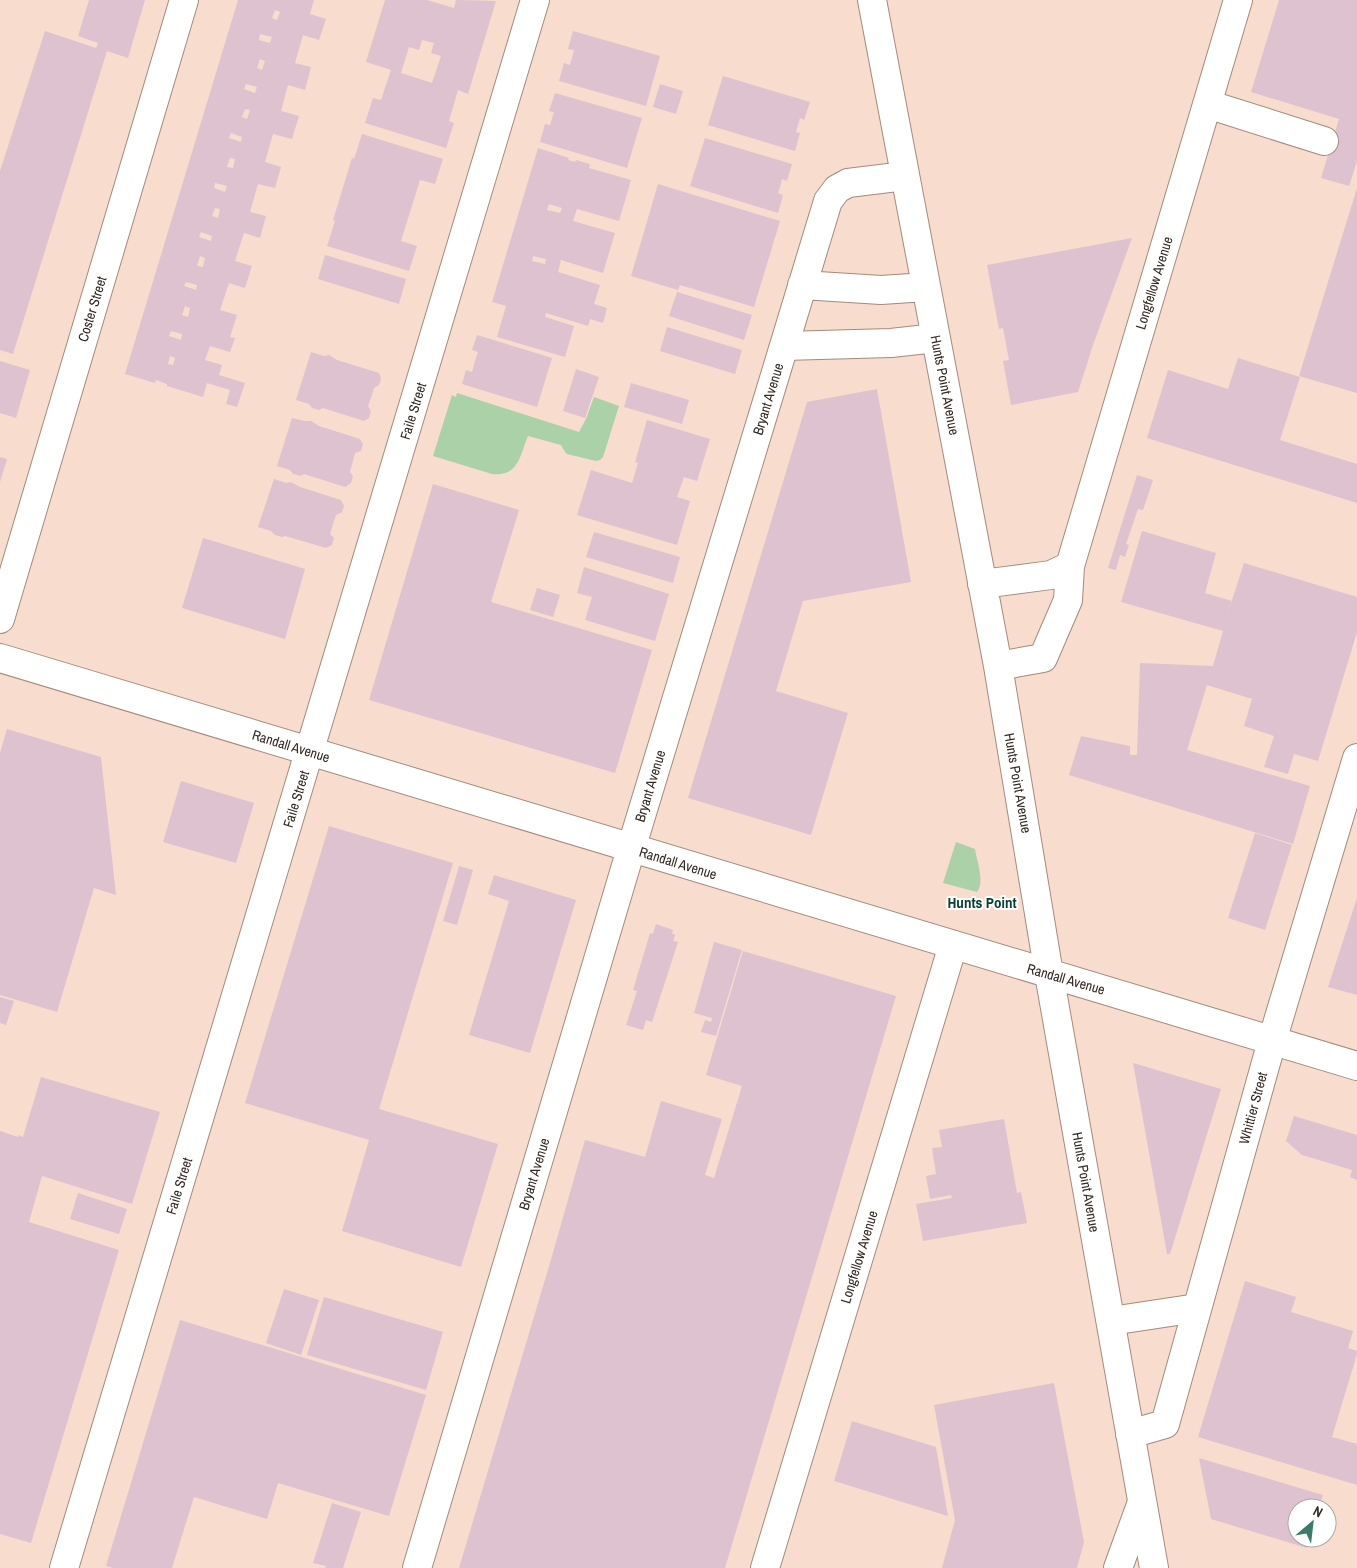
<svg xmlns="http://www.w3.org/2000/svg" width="1357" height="1568" viewBox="0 0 1357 1568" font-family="'Archivo Narrow',sans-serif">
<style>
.green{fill:#abd1a8}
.building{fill:#dec2d0;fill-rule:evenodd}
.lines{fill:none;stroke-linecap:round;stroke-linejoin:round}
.minor-casing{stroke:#a48b7d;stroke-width:30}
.major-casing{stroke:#a48b7d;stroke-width:30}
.minor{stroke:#fff;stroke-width:28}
.major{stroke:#fff;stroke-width:28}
.labels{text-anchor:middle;stroke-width:4;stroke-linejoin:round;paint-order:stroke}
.street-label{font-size:14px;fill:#332923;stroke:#fff}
.neighbourhood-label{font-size:15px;font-weight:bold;fill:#094135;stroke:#fff}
</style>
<rect width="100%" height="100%" fill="#f8dccd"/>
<!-- green -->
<path class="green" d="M457,393L579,432L586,419L594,397L619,406L603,457L600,460L596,461L567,454L565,452L561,445L528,436C520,455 519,477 492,474L433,456L452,395L456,397Z
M956,842L975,849C977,862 985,882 977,892L943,883Z"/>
<!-- building -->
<path class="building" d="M89,0H145L128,58L107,51L13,354L0,350V171L45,31L96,48L98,43L78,36Z
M238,0H314L310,14L326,19L319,40L303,35L295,63L311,67L305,90L288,85L281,111L299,116L292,139L273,134L265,162L281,167L275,188L258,184L250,212L266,216L260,238L244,233L235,261L252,266L245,288L229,283L220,310L237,315L230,337L235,338L230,352L210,346L205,360L222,365L219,375L245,383L237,407L226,404L230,390L207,383L203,397L167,386V384L156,380L155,383L125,374ZM275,10L280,12L277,20L272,18ZM260,34L272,37L270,43L259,40ZM260,59L265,61L262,70L257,68ZM246,84L257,87L255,93L244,89ZM245,109L250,110L247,119L242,117ZM231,133L242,137L241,142L229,138ZM230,158L235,159L233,168L227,167ZM215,183L227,186L225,192L214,188ZM215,208L220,209L218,218L212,216ZM201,232L212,236L211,241L199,237ZM200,256L205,258L203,267L197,266ZM186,282L197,285L196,290L184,286ZM185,306L190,308L188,317L182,315ZM171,331L182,334L181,340L169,336ZM170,356L175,358L173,365L168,364Z
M385,0H427L454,8L456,0L496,1L468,94L458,90L449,121L454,123L446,148L365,123L373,98L381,100L391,70L366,62ZM422,40L434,43L431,53L441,56L432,83L401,73L409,47L419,50Z
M1279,0H1357V161L1349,186L1321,178L1339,119L1251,92Z
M573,31L660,56L646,106L559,81L564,63L570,65L574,50L568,49Z
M723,76L810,102L804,120L800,118L796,132L800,133L795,151L708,125Z
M660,84L683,91L676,114L653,107Z
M555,93L642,118L627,168L540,142L545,124L550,125L554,112L549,111Z
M362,134L443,159L435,184L420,180L401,241L417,246L409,271L327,246L335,221L333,220L352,158L354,159Z
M705,138L792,164L787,181L782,179L780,187L778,193L783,195L778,213L690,186Z
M538,148L569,158L568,160L575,162L576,160L590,164L589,168L631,180L619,221L577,209L573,221L615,233L603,273L561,260L558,272L600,285L594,304L607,308L603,323L590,319L588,326L546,313L545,317L574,326L565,357L497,337L506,306L492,302ZM549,204L562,208L560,213L547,210ZM533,256L546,259L545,264L532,261Z
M658,184L780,221L754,307L680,285L678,290L631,276Z
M1357,188V393L1299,376Z
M1132,238L1093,345L1078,392L1011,405L1003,361L1009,360L1003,328L999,329L987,265Z
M325,255L406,279L399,304L318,279Z
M677,292L752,315L744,340L669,316Z
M667,327L742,350L735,374L660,351Z
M477,335L552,358L537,407L462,384L466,370L472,372L475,361L478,352L472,350Z
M311,352L324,356L329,355L337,360L379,373L381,379L379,385L374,388L371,398L368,406L371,411L369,418L364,421L323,408L319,410L312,408L309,404L296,400Z
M1238,358L1300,377L1280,440L1357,464V503L1147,438L1168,370L1228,389Z
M0,361L30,370L16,418L0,413Z
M576,369L599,377L585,418L563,411Z
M631,383L689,400L682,424L624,407Z
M877,389L911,582L803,601L776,691L848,713L811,835L688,798L807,402Z
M292,418L305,421H311L319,426L360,439L363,444L361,451L355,453L350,472L353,476L351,483L345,487L304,474L301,476L293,474L290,470L277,466Z
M647,420L710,439L697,481L684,477L677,497L690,501L677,545L577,515L591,470L632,483L638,463L635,462Z
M0,457L7,459L0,482Z
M1137,475L1153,480L1143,510L1138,509L1126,544L1129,545L1125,557L1120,555L1116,570L1108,568Z
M274,479L286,483L291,482L300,487L341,500L344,506L342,512L336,515L333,524L330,534L334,538L332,545L326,548L285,536L282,537L275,535L271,531L258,527Z
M433,484L519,510L491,602L652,650L615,773L369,700Z
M1142,531L1216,553L1205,593L1232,601L1226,619L1244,563L1357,597V632L1318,761L1294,754L1288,774L1264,767L1274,736L1244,726L1252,699L1207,685L1187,750L1310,786L1293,844L1069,775L1081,736L1130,746V755H1137L1140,663L1213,666L1223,631L1121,602Z
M594,532L680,557L673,583L586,557Z
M203,538L305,569L285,639L182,608Z
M584,567L669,594L655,641L585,620L592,597L577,593Z
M537,588L560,595L553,617L530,610Z
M7,729L101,757L116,895L94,888L57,1012L0,995V753Z
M181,781L254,803L236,863L163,842Z
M329,826L453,863L379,1109L498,1144L461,1267L342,1231L369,1140L245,1103Z
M1255,833L1292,845L1265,930L1228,918Z
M459,866L473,870L457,925L443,921Z
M494,875L576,900L530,1053L469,1035L509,901L488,894Z
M1357,898V995L1328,987Z
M656,924L673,930L672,933L675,935L673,941L678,942L652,1022L646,1020L643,1030L626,1025L637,991L633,990L650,933L653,934Z
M714,942L742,950L716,1036L701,1032L705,1020L711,1022L712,1018L694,1013Z
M743,951L896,996L725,1568H459L550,1263L585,1140L645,1157L661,1101L722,1119L705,1175L714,1178L742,1086L706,1075Z
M0,997L14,1001L6,1025L0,1023Z
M1133,1063L1221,1089L1170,1254H1167Z
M41,1077L160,1112L132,1204L42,1176L29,1222L119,1250L31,1543L0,1534V1131L18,1137L19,1135L23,1137Z
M1294,1116L1357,1135V1180L1350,1177L1352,1170L1302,1155L1286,1141Z
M1004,1119L1017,1193L1021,1192L1027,1223L923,1241L916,1204L952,1198L951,1195L930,1199L926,1176L936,1174L932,1148L942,1147L939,1130Z
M78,1193L127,1209L119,1234L70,1219Z
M1245,1281L1296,1297L1291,1312L1353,1331L1348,1348L1357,1351V1354L1332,1437L1357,1444V1485L1198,1437Z
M284,1289L319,1300L301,1355L266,1343Z
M324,1297L443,1332L426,1390L307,1355Z
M180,1320L426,1395L389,1516L278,1483L267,1519L194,1497L172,1568H113L106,1566Z
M1054,1383L1084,1542L1077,1568H942L955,1520L934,1405Z
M852,1421L936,1447L948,1516L834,1481Z
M1199,1458L1323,1495L1319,1508H1297V1538H1310L1307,1548L1211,1519Z
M332,1503L361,1512L343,1568H325L326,1566L313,1563Z"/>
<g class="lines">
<defs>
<path id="minor" d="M872,0L998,666L1049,974
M1207,104L1324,141
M802,285L881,290L926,287
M784,346L891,343L936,338
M982,584L1051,575L1070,566
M0,619L184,0
M998,666L1043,658L1068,600L1070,566L1238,0
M1111,1321L1197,1308
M1130,1434L1165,1424L1272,1041L1357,758
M64,1568L535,0
M417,1568L631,849L828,201L837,189L848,183L905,176
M765,1568L953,945
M1118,1568L1142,1502"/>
<path id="major" d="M0,658L1357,1066
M1049,974L1154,1568"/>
</defs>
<!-- minor casing -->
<use href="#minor" class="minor-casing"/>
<!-- major casing -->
<use href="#major" class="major-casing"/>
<!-- minor -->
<use href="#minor" class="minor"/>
<!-- major -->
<use href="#major" class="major"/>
</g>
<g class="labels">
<!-- street labels -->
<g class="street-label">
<text transform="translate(1154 283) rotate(-73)" y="5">Longfellow Avenue</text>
<text transform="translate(92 309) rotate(-73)" y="5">Coster Street</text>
<text transform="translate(945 385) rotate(79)" y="5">Hunts Point Avenue</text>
<text transform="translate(768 399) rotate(-73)" y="5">Bryant Avenue</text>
<text transform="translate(413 411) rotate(-73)" y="5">Faile Street</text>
<text transform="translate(291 746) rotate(17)" y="5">Randall Avenue</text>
<text transform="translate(1018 783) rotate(80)" y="5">Hunts Point Avenue</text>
<text transform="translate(650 786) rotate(-73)" y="5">Bryant Avenue</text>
<text transform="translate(296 799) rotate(-73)" y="5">Faile Street</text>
<text transform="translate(678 863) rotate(17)" y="5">Randall Avenue</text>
<text transform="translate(1066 979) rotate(16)" y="5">Randall Avenue</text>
<text transform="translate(1253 1108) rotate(-75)" y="5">Whittier Street</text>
<text transform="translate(534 1174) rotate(-73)" y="5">Bryant Avenue</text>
<text transform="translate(1086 1182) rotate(80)" y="5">Hunts Point Avenue</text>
<text transform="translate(179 1186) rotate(-73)" y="5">Faile Street</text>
<text transform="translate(859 1257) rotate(-73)" y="5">Longfellow Avenue</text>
</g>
<!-- neighbourhood labels -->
<g class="neighbourhood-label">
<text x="982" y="908">Hunts Point</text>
</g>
</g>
<!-- north arrow -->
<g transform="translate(1312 1523) rotate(28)"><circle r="24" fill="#ffffff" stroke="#ada9a7"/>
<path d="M0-4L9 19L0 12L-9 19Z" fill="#3b7b6a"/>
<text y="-8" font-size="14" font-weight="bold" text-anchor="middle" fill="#332923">N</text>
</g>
</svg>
